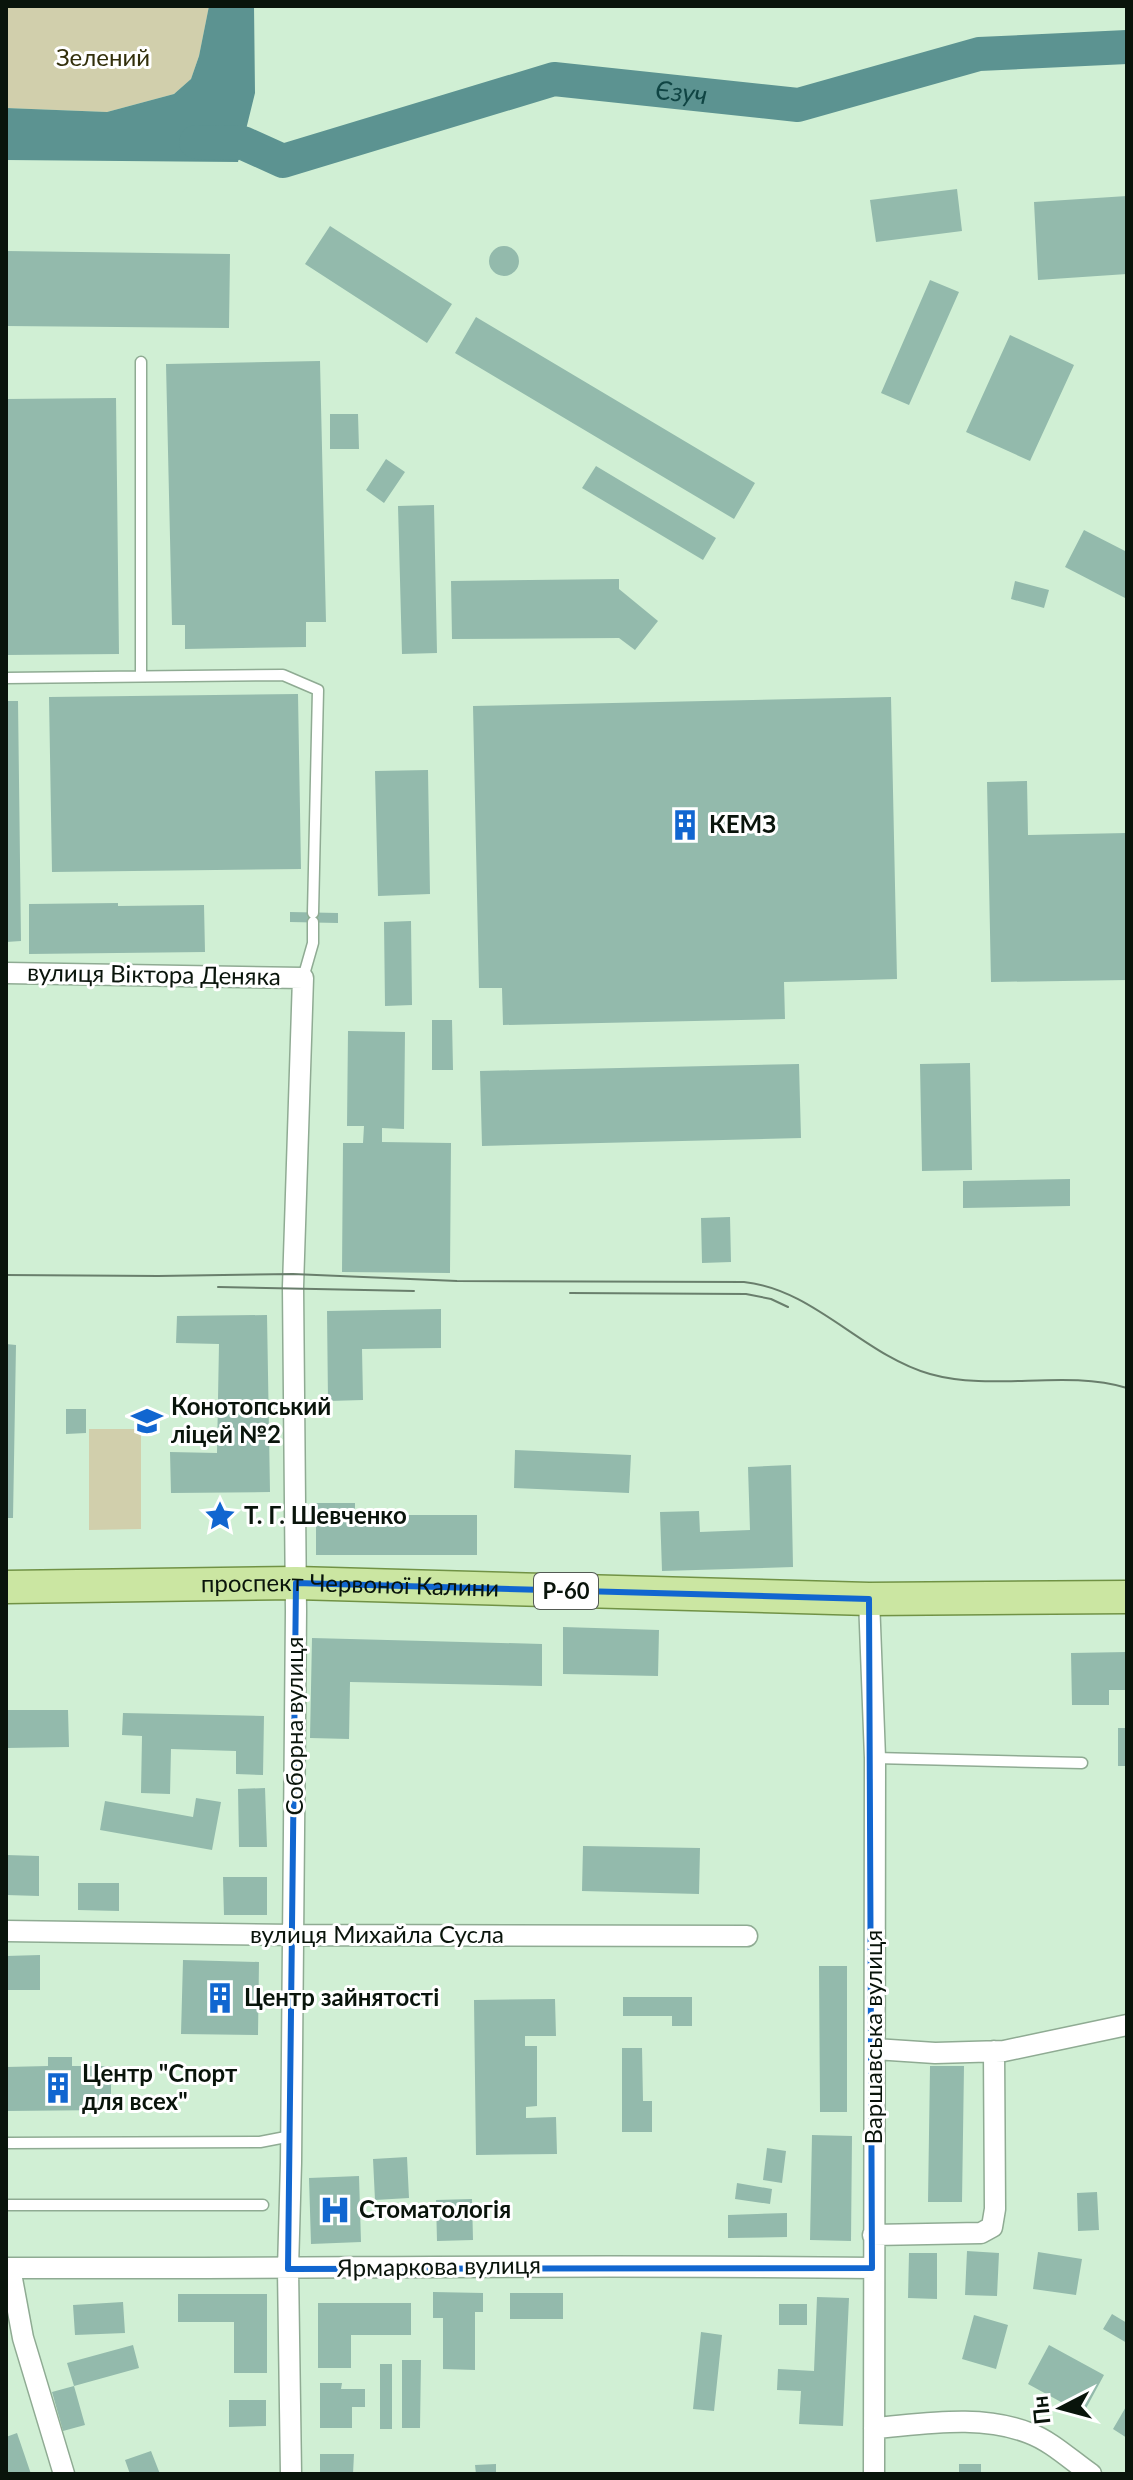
<svg xmlns="http://www.w3.org/2000/svg" width="1133" height="2480" viewBox="0 0 1133 2480" font-family="Lato,sans-serif">
<style>
.green{fill:#d1cfac}
.water{fill:#5c9391}
.lines{fill:none;stroke-linecap:round;stroke-linejoin:round}
.river{stroke:#5c9391;stroke-width:34}
.building{fill:#93baac}
.lane-casing{stroke:#8fab93;stroke-width:13}
.street-casing{stroke:#8fab93;stroke-width:23}
.primary-casing{stroke:#719245;stroke-width:35}
.lane{stroke:#fff;stroke-width:10}
.street{stroke:#fff;stroke-width:20}
.primary{stroke:#cbe6a2;stroke-width:32}
.tram{stroke:#697e6c;stroke-width:2}
.marked{fill:none;stroke:#1166d0;stroke-width:6;stroke-linejoin:round}
.labels{text-anchor:middle;stroke-width:6;stroke-linejoin:round;paint-order:stroke}
.shield{fill:#fff;stroke:#535a54;stroke-width:2}
.shield-label{font-size:22px;font-weight:bold;fill:#09140b}
.park-label{font-size:24px;fill:#322f0b;stroke:#fff}
.poi-label{font-size:24px;font-weight:bold;fill:#09140b;stroke:#fff;text-anchor:start}
.street-label{font-size:24px;fill:#09140b;stroke:#fff}
.water-label{font-size:26px;font-style:italic;fill:#0f4443;stroke:#fff}
</style>
<rect width="100%" height="100%" fill="#d0efd4"/>
<!-- green -->
<path class="green" d="M6,6H209L199,56L191,79L174,94L107,112L6,108Z
M89,1429H141V1529L89,1530Z"/>
<!-- water -->
<path class="water" d="M209,6H254L255,93L238,162L6,160V108L107,112L174,94L191,79L199,56Z"/>
<g class="lines">
<!-- river -->
<path class="river" id="s1" d="M196,142L243,143L283,161L554,79L798,105L979,54L1127,47"/>
</g>
<!-- building -->
<path class="building" d="M957,189L962,231L876,242L870,200Z
M1127,196V274L1038,280L1034,202Z
M330,226L452,304L427,343L305,264Z
M489 261a15 15 0 1 1 30 0a15 15 0 1 1-30 0Z
M6,251L230,254L229,328L6,326Z
M930,280L959,292L909,405L881,393Z
M476,317L755,483L734,519L455,353Z
M1010,335L1074,365L1030,461L966,432Z
M320,361L326,622H306V647L185,649V625H172L166,364Z
M116,398L119,654L6,655V399Z
M330,414H358L359,449H330Z
M386,459L405,472L384,503L366,490Z
M596,466L716,538L703,560L582,488Z
M434,505L437,653L402,654L398,506Z
M1084,530L1127,552V599L1065,567Z
M619,579V589L658,621L635,650L619,638L452,639L451,581Z
M1015,581L1049,590L1044,608L1011,599Z
M298,694L301,869L52,872L49,697Z
M891,697L897,979L784,982L785,1019L503,1025L502,988H479L473,706Z
M6,701H18L21,941L6,942Z
M428,770L430,894L378,896L375,771Z
M1027,781L1028,835L1127,833V980L991,982L987,782Z
M118,903V906L204,905L205,952L29,954V904Z
M290,912L338,913V923L290,922Z
M411,921L412,1005L385,1006L384,922Z
M432,1020H452L453,1070H432Z
M348,1031L405,1032L404,1129L382,1128V1142L451,1143L450,1273L342,1272L343,1143H363L364,1126H347Z
M970,1063L972,1170L922,1171L920,1064Z
M799,1064L801,1138L482,1146L480,1071Z
M1070,1179V1206L963,1208V1181Z
M730,1217L731,1262L702,1263L701,1218Z
M441,1309V1348L362,1349L363,1400L328,1401L327,1311Z
M267,1315L270,1492L171,1493L170,1452L217,1453L219,1344L176,1343L177,1316Z
M6,1344L16,1345L13,1518H6Z
M66,1409H86V1433L66,1434Z
M515,1450L631,1455L629,1493L514,1488Z
M791,1465L793,1567L662,1571L660,1512L699,1511L700,1532L750,1530L748,1467Z
M316,1503H355V1515H477V1555H316Z
M563,1627L659,1630L658,1676L563,1674Z
M312,1638L542,1644V1686L350,1682L349,1739L310,1738Z
M1127,1652V1690H1109V1705H1072L1071,1653Z
M6,1710H68L69,1747L6,1748Z
M123,1713L264,1716L263,1775L236,1774V1751L171,1749L170,1794L141,1793L142,1736L122,1735Z
M1118,1728H1127V1766H1118Z
M265,1788L267,1847H239L238,1789Z
M196,1798L221,1802L212,1850L100,1830L105,1801L193,1817Z
M583,1846L700,1848L699,1894L582,1891Z
M6,1855L39,1856V1896L6,1895Z
M223,1877H267V1915H224Z
M78,1883H119V1911L78,1910Z
M40,1955V1990H6V1956Z
M183,1960L259,1962L258,2035L181,2034Z
M819,1966H847V2112H820Z
M623,1997H692V2026H672V2016H623Z
M555,1999L556,2036H525V2046H537V2106L526,2107V2118L556,2117L557,2154L476,2155L474,2000Z
M622,2048H642L643,2101H652V2132H622Z
M48,2057H72V2066H111V2110L6,2111V2067L48,2066Z
M930,2066H964L962,2202H928Z
M812,2135L852,2136L851,2241L810,2240Z
M767,2148L786,2151L782,2183L763,2180Z
M407,2157L409,2198L375,2200L373,2159Z
M359,2176L361,2242L311,2244L309,2178Z
M737,2183L772,2189L770,2204L735,2199Z
M1097,2192L1099,2230L1078,2231L1077,2193Z
M472,2199L473,2240L437,2241L436,2200Z
M787,2213V2237L728,2238V2215Z
M967,2251L999,2253L997,2296L965,2295Z
M1038,2252L1082,2259L1076,2295L1033,2289Z
M909,2253H937V2299L908,2298Z
M433,2292L483,2293V2312H475V2370L443,2369V2318H433Z
M510,2293H563V2319H510Z
M178,2294H267V2373H234V2322H178Z
M817,2297L849,2298L843,2426L799,2424L801,2391L777,2390L778,2369L814,2371Z
M123,2302L125,2333L75,2335L73,2305Z
M318,2303H411V2335H351V2368H318Z
M779,2304H807V2325H779Z
M1112,2314L1127,2323V2343L1103,2329Z
M974,2315L1008,2325L996,2369L962,2359Z
M701,2332L722,2335L714,2411L693,2409Z
M133,2345L139,2368L74,2386L67,2363Z
M1049,2345L1104,2375L1083,2414L1028,2384Z
M402,2360H421L420,2428H402Z
M380,2364H392V2429H380Z
M320,2383H342L341,2389H365V2407H352V2428H320Z
M74,2386L85,2425L63,2431L52,2392Z
M229,2400H266V2426L229,2427Z
M1127,2405V2438L1113,2429Z
M17,2433L31,2474H8L6,2437Z
M151,2451L160,2474H130L125,2460Z
M320,2454H354L353,2474H320Z
M496,2464V2474H476L475,2465Z
M959,2464H981V2474H959Z"/>
<g class="lines">
<defs>
<path id="lane" d="M141,362V676
M6,678L283,675L318,690L313,913
M303,978L313,943V922
M875,1758L1082,1763
M6,2143L260,2142L291,2136
M6,2205H263"/>
<path id="street" d="M6,973L303,978L293,1287L296,1611L291,2163L288,2269L291,2474
M869,1599L875,1758L874,2474
M6,1931L294,1935L747,1936
M875,2049L935,2053L1004,2051L1127,2025
M873,2235L981,2233L992,2227L995,2209L994,2051
M6,2268C295,2269 584,2264 872,2268
M10,2268L23,2338L64,2474
M874,2428C925,2424 980,2414 1029,2433C1051,2441 1072,2461 1091,2474"/>
<g id="primary">
<path id="s2" d="M6,1587L296,1583L869,1599L1127,1597"/>
</g>
</defs>
<!-- lane casing -->
<use href="#lane" class="lane-casing"/>
<!-- street casing -->
<use href="#street" class="street-casing"/>
<!-- primary casing -->
<use href="#primary" class="primary-casing"/>
<!-- lane -->
<use href="#lane" class="lane"/>
<!-- street -->
<use href="#street" class="street"/>
<!-- primary -->
<use href="#primary" class="primary"/>
<!-- tram -->
<path class="tram" d="M6,1275L158,1276L293,1274L457,1281L744,1282C814,1289 863,1355 930,1374C994,1392 1064,1369 1127,1388
M218,1287L414,1291
M570,1293L746,1294L771,1299L788,1307"/>
</g>
<!-- marked area -->
<path class="marked" d="M296,1583L869,1599L872,2268L288,2269Z"/>
<!-- icons -->
<defs>
<symbol id="building-bare" viewBox="-9 -9 18 18"><path d="M-4-6H4V6H1V3H-1V6H-4ZM-2.5-4.3h1.7v1.8h-1.7ZM.8-4.3h1.7v1.8H.8ZM-2.5-1h1.7V.8h-1.7ZM.8-1h1.7V.8H.8Z" fill="#1166d0" stroke="#fff" stroke-width="2.5" paint-order="stroke"/></symbol>
<symbol id="school-bare" viewBox="-9 -9 18 18"><path d="M0-5L7-2L0 1L-7-2ZM-4 1L0 2.5L4 1V4Q0 6-4 4Z" fill="#1166d0" stroke="#fff" stroke-width="2.5" paint-order="stroke"/></symbol>
<symbol id="sight-bare" viewBox="-9 -9 18 18"><path d="M0-6L1.8-2.2L6-1.7L2.9 1.2L3.7 5.4L0 3.3L-3.7 5.4L-2.9 1.2L-6-1.7L-1.8-2.2Z" fill="#1166d0" stroke="#fff" stroke-width="2.5" paint-order="stroke"/></symbol>
<symbol id="hospital-bare" viewBox="-9 -9 18 18"><path d="M-5-5h3v3.5h4V-5h3V5h-3V1.5h-4V5h-3Z" fill="#1166d0" stroke="#fff" stroke-width="2.5" paint-order="stroke"/></symbol>
</defs>
<g fill-rule="evenodd">
<use href="#building-bare" x="663" y="803" width="44" height="44"/>
<use href="#school-bare" x="125" y="1399" width="44" height="44"/>
<use href="#sight-bare" x="198" y="1494" width="44" height="44"/>
<use href="#building-bare" x="198" y="1976" width="44" height="44"/>
<use href="#building-bare" x="36" y="2066" width="44" height="44"/>
<use href="#hospital-bare" x="313" y="2188" width="44" height="44"/>
</g>
<g class="labels">
<!-- shield labels -->
<rect class="shield" x="534" y="1573" width="64" height="36" rx="6"/>
<g class="shield-label">
<text x="566" y="1599">Р-60</text>
</g>
<!-- park labels -->
<g class="park-label">
<text x="103" y="66">Зелений</text>
</g>
<!-- poi labels -->
<g class="poi-label">
<text x="709" y="833">КЕМЗ</text>
<text x="171" y="1415">Конотопський<tspan x="171" dy="28">ліцей №2</tspan></text>
<text x="244" y="1524">Т. Г. Шевченко</text>
<text x="244" y="2006">Центр зайнятості</text>
<text x="82" y="2082">Центр "Спорт<tspan x="82" dy="28">для всех"</tspan></text>
<text x="359" y="2218">Стоматологія</text>
</g>
<!-- street labels -->
<g class="street-label">
<text transform="translate(154 975) rotate(1)" y="8">вулиця Віктора Деняка</text>
<text dy="8" stroke="none"><textPath href="#s2" startOffset="344">проспект Червоної Калини</textPath></text>
<text transform="translate(295 1726) rotate(-90)" y="8">Соборна вулиця</text>
<text x="377" y="1943">вулиця Михайла Сусла</text>
<text transform="translate(874 2037) rotate(-90)" y="8">Варшавська вулиця</text>
<text transform="translate(439 2267) rotate(-1)" y="8">Ярмаркова вулиця</text>
</g>
<!-- water labels -->
<g class="water-label">
<text dy="9" stroke="none"><textPath href="#s1" startOffset="502">Єзуч</textPath></text>
</g>
</g>
<!-- border -->
<rect width="1133" height="2480" fill="none" stroke="#09140b" stroke-width="16"/>
<!-- north arrow -->
<g transform="translate(1061 2408) rotate(264)" stroke="#ffffff" stroke-width="6" paint-order="stroke">
<path d="M0-6L14 30L0 20L-14 30Z" fill="#09140b"/>
<text y="-12" font-size="22" font-weight="bold" text-anchor="middle" fill="#09140b">Пн</text>
</g>
</svg>
